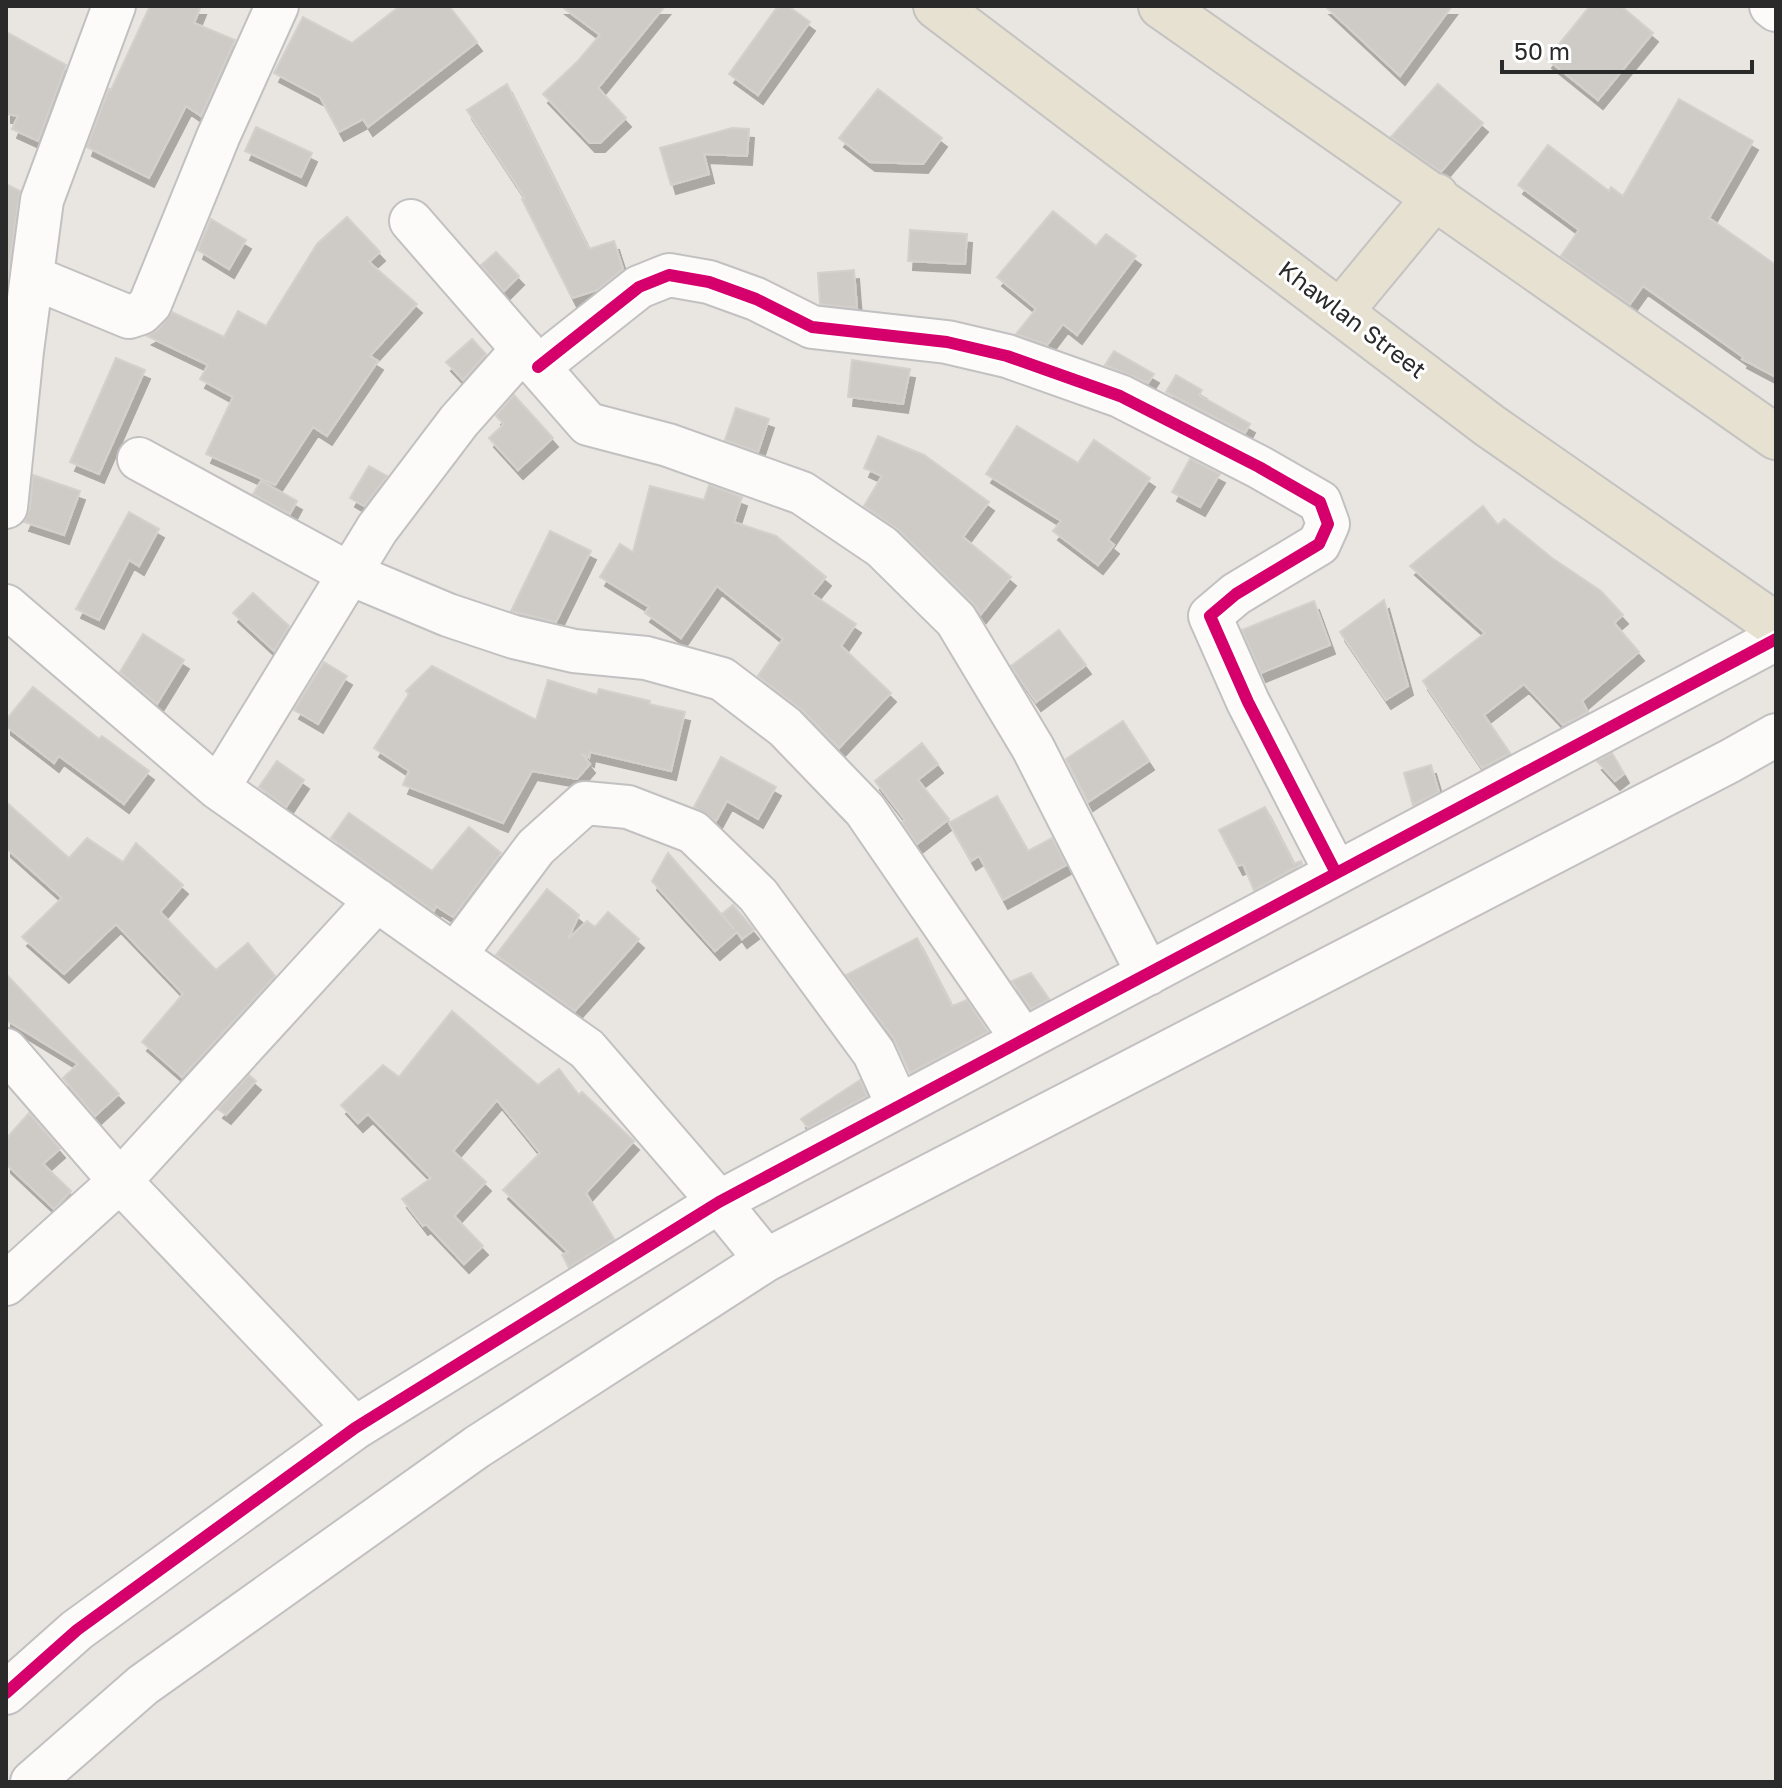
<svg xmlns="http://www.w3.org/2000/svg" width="1782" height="1788" viewBox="0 0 1782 1788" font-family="'Golos Text',sans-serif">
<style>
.building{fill:#cecbc7;stroke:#d4d0cc;stroke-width:2;filter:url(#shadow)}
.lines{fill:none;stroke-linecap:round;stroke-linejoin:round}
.minor-casing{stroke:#c2c1c2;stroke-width:46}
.major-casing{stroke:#c4c3c1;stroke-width:48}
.minor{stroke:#fcfbfa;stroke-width:42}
.major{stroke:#e7e1d2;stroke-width:44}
.cycleway-casing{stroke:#fff;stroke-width:17}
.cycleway{stroke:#d6006c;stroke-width:12}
.labels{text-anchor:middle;stroke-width:6;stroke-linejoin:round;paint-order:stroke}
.street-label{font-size:24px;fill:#2a2a2a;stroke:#fff}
</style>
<defs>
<filter id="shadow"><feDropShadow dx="5" dy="9" stdDeviation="0" flood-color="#0004"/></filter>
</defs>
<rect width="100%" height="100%" fill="#e9e5e0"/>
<!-- building -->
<path class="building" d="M150,6H201L194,23L235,40L201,116L186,106L149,178L87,147L109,89L111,90Z
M400,6H449L477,42L368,127L363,119L339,132L320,97L274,73L303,17L352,43Z
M561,6H665L598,88L626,118L600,143H590L543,94L578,61L600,35Z
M778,6H788L810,22L758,95L729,74Z
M1325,6H1452L1400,76Z
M1590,6H1621L1653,33L1598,100L1547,59Z
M6,32L66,65L38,141L12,129L18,116L6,114Z
M507,84L589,249L614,241L623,269L597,290L572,298L522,199L525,198L467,110Z
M1438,84L1483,123L1441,172L1391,137Z
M878,89L942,138L923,164L870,162L839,138Z
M1679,99L1753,141L1709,218L1776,265V377L1742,359L1743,357L1643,286L1630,304L1561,256L1579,230L1518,185L1548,145L1609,191L1611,187L1623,196Z
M256,127L312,153L301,177L245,151Z
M732,128L749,129L747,156L704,154L709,174L671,185L660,148Z
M6,184L20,191L6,287Z
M1053,211L1096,246L1106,234L1136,256L1077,335L1063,324L1047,345L1016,334L1036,309L997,277Z
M347,217L380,252L369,262L417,304L370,356L378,361L327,436L313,427L275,485L206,454L233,397L200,379L208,365L147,336L158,330L172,312L224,337L238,311L266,326L317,244Z
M211,219L246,240L229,269L198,250Z
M910,230L967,234L965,264L908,261Z
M496,252L519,276L504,291L481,265Z
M854,270L857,308L820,304L818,273Z
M472,339L486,354L463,380L446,362Z
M1114,351L1154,374L1148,383L1105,365Z
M116,358L145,370L99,474L70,462Z
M852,360L910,369L903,404L848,397Z
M1176,375L1202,390L1199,395L1250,424L1245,433L1166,392Z
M514,395L553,438L518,470L489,438L504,424L496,416Z
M736,408L769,419L758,452L725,440Z
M1017,426L1078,463L1094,440L1150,478L1108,540L1114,545L1098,565L1053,531L1061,521L986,474Z
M878,436L924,455L989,502L963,537L1011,577L981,614L973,603L899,530L864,506L882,476L864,468Z
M1190,459L1220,474L1200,507L1172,492Z
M369,466L387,476L364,506L350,498Z
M33,475L80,491L64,535L24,522L30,509Z
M261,481L297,501L290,514L253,494Z
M709,485L742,497L734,522L776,536L826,577L812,594L856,624L841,646L891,693L839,748L802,710L758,676L783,639L717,586L681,638L645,613L649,607L600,577L620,544L633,552L650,486L704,500Z
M1483,506L1498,525L1504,519L1552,558L1601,591L1623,615L1614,623L1639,652L1582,701L1588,712L1563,725L1524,684L1484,715L1510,753L1482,768L1423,681L1485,633L1410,566Z
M129,512L159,529L139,566L129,560L99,620L76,609Z
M550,531L591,551L556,622L511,611Z
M253,593L289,626L274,651L233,613Z
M1384,600L1408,686L1386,700L1340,632Z
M1314,601L1330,645L1261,673L1242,630Z
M1059,630L1086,665L1036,702L1011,666Z
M143,634L184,660L157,704L120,672Z
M324,662L347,676L318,724L294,710Z
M432,666L536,720L548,680L597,695L599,689L650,701L649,704L685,712L671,771L590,752L589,758L582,754L590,764L577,779L532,771L503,823L403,785L409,771L374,748L409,694L406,691Z
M33,687L99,739L102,736L149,771L124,804L59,756L54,763L6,726V720Z
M1123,721L1149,761L1088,802L1066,759Z
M922,743L938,764L918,780L949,819L917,844L902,822L905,820L875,781Z
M1612,753L1624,774L1615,781L1597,761Z
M721,757L776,787L758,819L727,801L716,821L694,807Z
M277,761L304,780L286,807L259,787Z
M1431,765L1439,792L1413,805L1404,773Z
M997,796L1028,851L1052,838L1066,865L1003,900L979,856L971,861L949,823Z
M6,802L69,858L87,838L123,862L136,843L183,885L160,912L216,970L248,943L275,976L182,1077L142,1042L183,994L116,924L64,974L22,937L62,898L6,848Z
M1265,807L1294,864L1301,861L1302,864L1254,890L1243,864L1238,866L1219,830Z
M349,813L432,871L469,827L501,853L453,917L436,906L434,911L331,838Z
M668,853L734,929L722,914L733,905L754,930L742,939L737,932L715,951L652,881Z
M547,889L579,915L568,939L587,921L595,927L608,912L639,939L575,1011L496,955Z
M917,938L952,1006L967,1000L988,1032L910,1073L894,1039L846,975Z
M1031,973L1049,999L1031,1009L1012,981Z
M6,974L119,1094L95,1116L63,1078L78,1064L6,1020Z
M452,1011L538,1085L559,1069L579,1095L582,1092L634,1141L586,1193L614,1239L569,1267L562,1255L568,1252L503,1190L540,1153L497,1100L453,1151L486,1182L454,1216L483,1246L464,1264L426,1224L423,1226L402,1199L431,1178L368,1114L358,1123L341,1105L383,1065L399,1077Z
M249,1075L256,1081L226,1115L218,1109Z
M860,1080L867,1096L808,1128L801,1119Z
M29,1113L60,1149L43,1164L71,1191L54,1209L6,1164V1139Z"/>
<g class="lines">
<defs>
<path id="minor" d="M1771,6L1776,10
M411,221L588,424L668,445L802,493L882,547L956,620L1033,748L1148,974
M32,277L129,317L141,313L150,304L218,137L277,6
M538,367L639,287L669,275L709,282L756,299L812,327L947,342L1007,356L1120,396L1259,467L1320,502L1328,524L1319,544L1236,594L1210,616L1248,702L1336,873
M139,459L348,573L448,615L514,637L574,651L646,658L722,679L785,727L865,810L1023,1040
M6,507L22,351L42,200L114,6
M6,606L218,788L587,1049L719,1202L766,1260
M218,788L377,529L459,421L523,349
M455,955L536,847L585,803L628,807L693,832L758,895L874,1053L898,1106
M6,1050L120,1181L355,1428
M6,1284L120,1181L377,900
M6,1693L77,1630L355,1428L719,1202L1776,639
M32,1782L143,1685L477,1447L766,1260L1730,761L1776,735"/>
<path id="major" d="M936,6L1490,426L1776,625
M1161,6L1776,437
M1341,311L1436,196"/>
</defs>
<!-- minor casing -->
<use href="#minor" class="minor-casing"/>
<!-- major casing -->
<use href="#major" class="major-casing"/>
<!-- minor -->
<use href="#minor" class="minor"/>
<!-- major -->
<use href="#major" class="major"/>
<defs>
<path id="cycleway" d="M538,367L639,287L669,275L709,282L756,299L812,327L947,342L1007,356L1120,396L1259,467L1320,502L1328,524L1319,544L1236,594L1210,616L1248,702L1336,873
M6,1693L77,1630L355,1428L719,1202L1776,639"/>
</defs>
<!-- cycleway casing -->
<use href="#cycleway" class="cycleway-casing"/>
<!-- cycleway -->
<use href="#cycleway" class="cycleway"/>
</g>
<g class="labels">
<!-- street labels -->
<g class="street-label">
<text transform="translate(1352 320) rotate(37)" y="8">Khawlan Street</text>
</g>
</g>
<!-- border -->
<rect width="1782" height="1788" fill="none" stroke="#2a2a2a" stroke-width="16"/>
<!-- scale -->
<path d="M1502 60v12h250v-12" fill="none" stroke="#2a2a2a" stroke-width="4"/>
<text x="1514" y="60" font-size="24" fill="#2a2a2a" stroke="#ffffff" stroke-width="6" paint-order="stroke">50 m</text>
</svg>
